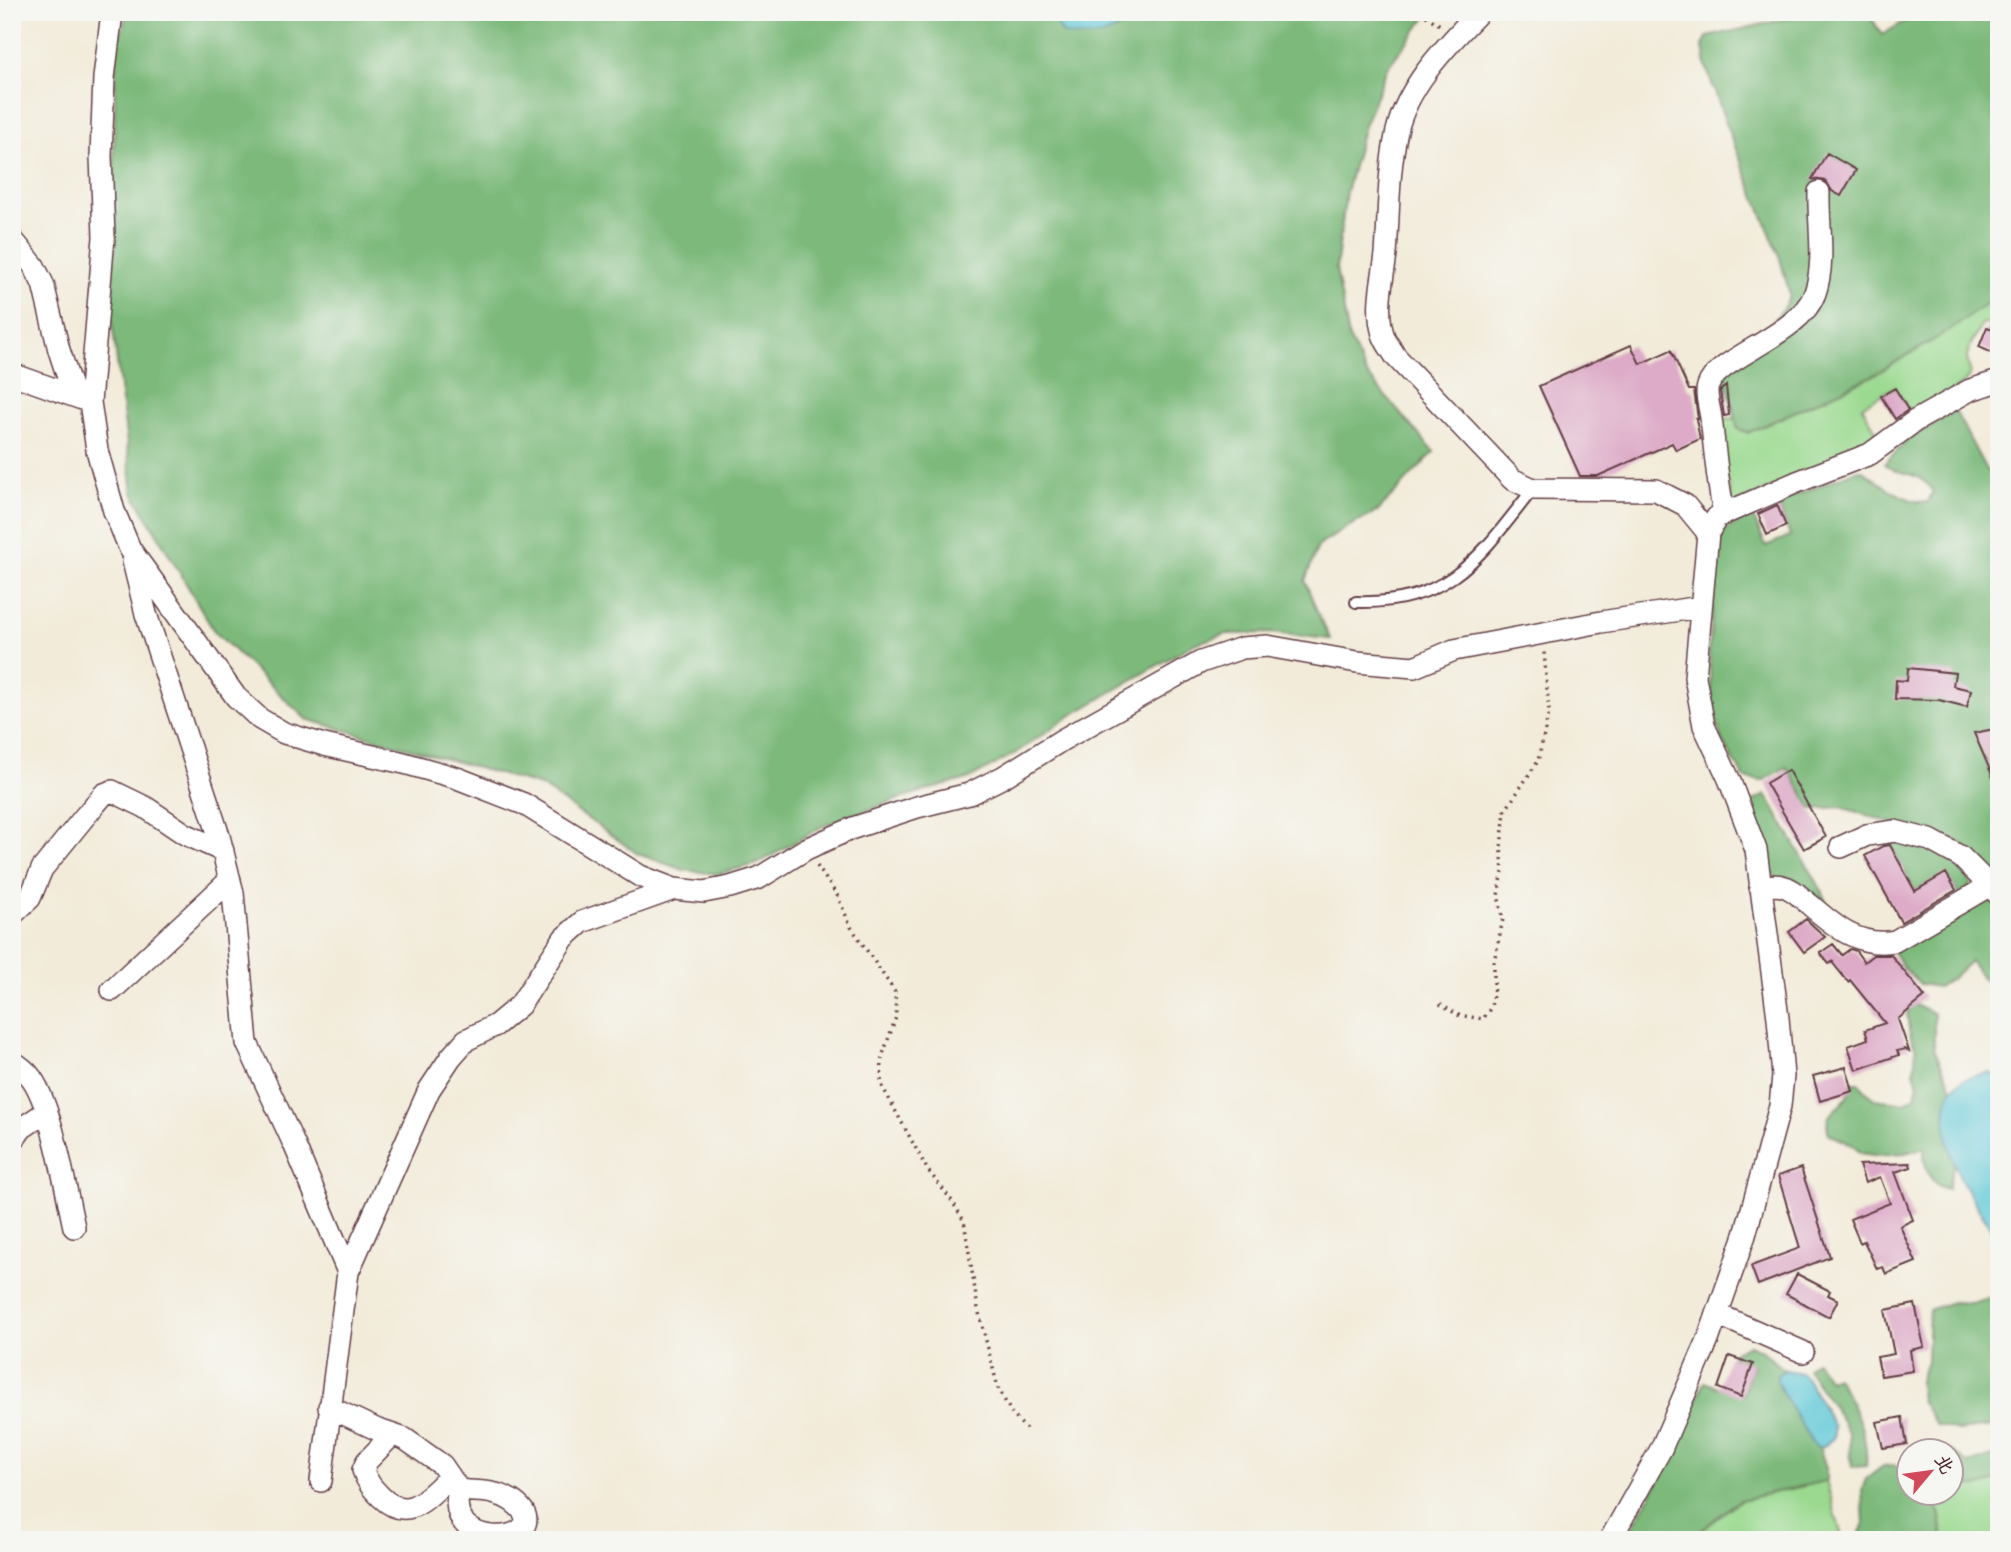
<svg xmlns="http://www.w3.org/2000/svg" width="2011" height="1552" viewBox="0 0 2011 1552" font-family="Kalam,'LXGW WenKai TC',sans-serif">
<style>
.green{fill:#9ad98f;stroke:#727c5d;stroke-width:2}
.forest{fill:#7bb97a;stroke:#626c52;stroke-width:2}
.water{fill:#5cc7d7;stroke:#537381;stroke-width:2}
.building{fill:#ddaac7}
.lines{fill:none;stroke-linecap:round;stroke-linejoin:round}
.lane-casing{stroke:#633e45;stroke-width:14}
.street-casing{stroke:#633e45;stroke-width:24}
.path{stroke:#633e45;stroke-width:3.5;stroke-dasharray:2 5;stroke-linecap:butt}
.lane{stroke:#fff;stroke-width:10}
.street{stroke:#fff;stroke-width:21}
</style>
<rect width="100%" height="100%" fill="#f6f6f2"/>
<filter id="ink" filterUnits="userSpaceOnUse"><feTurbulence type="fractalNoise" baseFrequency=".0143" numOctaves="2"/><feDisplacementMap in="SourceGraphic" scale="14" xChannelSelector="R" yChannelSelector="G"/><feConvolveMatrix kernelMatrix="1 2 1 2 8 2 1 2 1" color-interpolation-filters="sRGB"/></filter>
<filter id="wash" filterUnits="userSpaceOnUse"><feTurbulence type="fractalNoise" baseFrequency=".00686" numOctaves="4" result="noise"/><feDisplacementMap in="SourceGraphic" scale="28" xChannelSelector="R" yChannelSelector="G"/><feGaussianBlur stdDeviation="1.57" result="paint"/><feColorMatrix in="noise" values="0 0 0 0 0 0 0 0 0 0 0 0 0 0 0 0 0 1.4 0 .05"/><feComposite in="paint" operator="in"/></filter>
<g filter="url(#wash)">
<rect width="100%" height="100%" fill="#f2ebd9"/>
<!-- green -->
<path class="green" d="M1999,295V328L1983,323C1977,333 1968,346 1967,358C1967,363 1971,369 1970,374C1968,386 1924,408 1912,415L1894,387L1862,406L1881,440L1733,505L1715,420L1735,418L1738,429L1749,432L1872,376L1942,335Z
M1952,1475L1959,1483L1995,1481L1999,1477V1540H1944L1939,1512L1927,1493L1952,1492Z
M1826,1481L1843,1540H1688L1740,1500Z"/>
<!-- forest -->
<path class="forest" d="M128,12H1430L1387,68L1363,129L1346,192L1336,269L1349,338L1367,375L1434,452L1378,511L1351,525L1318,546L1305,581L1321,621L1331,639L1271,633L1226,634L1194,644L1067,718L1014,754L971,778L913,794L825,825L757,864L717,874L684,870L638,854L541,786L306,719L214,631L133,493L111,313L116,47Z
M1815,12H1868L1882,35L1920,12H1999V295L1942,335L1872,376L1748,433L1738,429L1728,389L1714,362C1725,345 1742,344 1759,333C1774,324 1783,311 1790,295L1779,255L1729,132L1706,66L1703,46L1707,37Z
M1955,411L1986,470L1999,478V980H1984L1970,961L1952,978L1938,987L1920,984L1903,967L1892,950L1964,914L1988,896L1991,876L1983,861L1957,840L1898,825L1841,807L1812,809L1787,767L1762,781L1744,778L1721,738L1712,702L1709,651L1717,552L1725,530L1752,515L1766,546L1790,536L1778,503L1854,471L1863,470C1877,482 1909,505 1928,502L1933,491C1916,468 1902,478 1884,464L1909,439Z
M1766,795L1817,882L1833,917L1776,878L1771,872L1763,836L1748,803Z
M1897,839C1927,847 1956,857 1972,884L1960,897L1946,874L1915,891L1888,843Z
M1914,1005L1925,1009L1934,1014V1049L1953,1090C1940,1115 1947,1139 1955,1165L1952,1169L1948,1189C1928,1185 1924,1166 1924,1148L1905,1153L1874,1155L1861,1153L1851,1144L1829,1134C1824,1117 1830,1114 1841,1104C1848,1098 1850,1091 1853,1083H1859L1874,1099L1905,1103L1915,1096L1918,1084L1914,1072L1916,1050L1909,1030L1907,1012Z
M1999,1295V1426L1958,1431L1936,1425L1921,1400L1919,1381L1927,1361L1929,1310L1952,1302L1971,1303Z
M1749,1345L1759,1349L1785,1370L1778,1375L1777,1381L1812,1443L1819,1447L1826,1468V1481L1740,1500L1688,1540H1625L1670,1462L1704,1382L1742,1396L1753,1365L1732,1357L1734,1352Z
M1816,1361L1829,1380L1836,1377C1853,1403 1869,1434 1866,1466L1852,1467L1849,1435L1841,1419L1807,1369Z
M1952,1451L1969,1464L1999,1454V1477C1984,1490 1964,1489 1952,1475Z
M1894,1465L1909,1471L1910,1492L1927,1493L1939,1512L1944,1540H1857L1864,1523L1862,1490L1866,1479L1883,1466Z"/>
<!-- water -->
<path class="water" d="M1064,12H1085L1093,15L1105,12H1140C1114,34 1098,42 1063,34L1056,22Z
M1988,1073L1999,1076V1243C1987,1219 1968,1197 1958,1172C1948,1150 1936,1103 1957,1084C1966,1077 1977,1075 1988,1073Z
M1785,1370L1801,1373L1807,1379L1834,1427V1437L1823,1447H1817L1812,1443L1781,1390L1777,1381V1375Z"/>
<g id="blocks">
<!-- building -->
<path class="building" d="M1827,153L1856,170L1841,196L1832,191L1826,181L1812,179Z
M1987,327L1999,331V356L1979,347Z
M1631,345L1640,364L1671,350L1689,390H1694L1698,419H1696L1700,439L1676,450L1672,443L1598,476H1580L1539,386Z
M1726,386L1729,415L1724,416L1720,391Z
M1895,388L1908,410L1895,419L1881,396Z
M1777,505L1786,526L1767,535L1758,514Z
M1908,668L1955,673L1953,686L1971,690L1967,707L1939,700L1895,699L1896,680L1907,681Z
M1999,728V791L1974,733Z
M1788,770L1826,837L1804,849L1766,783Z
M1890,845L1915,891L1946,873L1956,890L1901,922L1865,856L1883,846Z
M1806,919L1825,937L1804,952L1789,932Z
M1833,944L1842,955L1850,949L1856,951L1864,962L1873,955H1891L1925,997L1898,1019L1909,1051L1905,1049L1897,1051L1899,1055L1856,1070L1848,1046L1868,1039L1865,1030L1885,1023L1850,980L1848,982L1832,962L1834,961L1829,964L1820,953Z
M1846,1067L1853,1091L1820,1101L1813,1076Z
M1910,1163L1911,1167L1895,1172L1913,1220L1900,1226L1916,1262L1886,1274L1883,1267L1877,1269L1864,1241L1860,1243L1850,1219L1890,1203L1880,1177L1865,1183L1859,1165Z
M1801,1168L1830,1257L1758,1285L1751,1266L1800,1248L1778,1176Z
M1797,1274L1830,1291L1828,1295L1838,1300L1829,1317L1786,1294Z
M1915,1304L1924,1347L1910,1350L1913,1371L1881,1376L1877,1357L1894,1354L1885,1310Z
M1729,1356L1753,1364L1741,1397L1718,1388Z
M1902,1417L1907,1444L1883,1448L1877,1422Z"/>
</g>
</g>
<g filter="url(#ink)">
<use href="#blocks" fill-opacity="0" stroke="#633e45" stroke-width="2"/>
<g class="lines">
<defs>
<path id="lane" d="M1356,602C1450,605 1480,556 1533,489"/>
<path id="street" d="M112,12L104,78L101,156L104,237L90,402L97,450L114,511L130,549L236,697L260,719L284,733L324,745L404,763L457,778L524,804L640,876L674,889L704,892L730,887L759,878L806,849L853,828L917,807L969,794L1003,777L1062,740L1201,662L1242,648L1267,646L1357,662L1414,667L1454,650L1601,622L1700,607
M1479,12C1447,46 1408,84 1397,131C1388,171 1389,213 1386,254C1383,280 1375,308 1383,334C1385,342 1392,350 1396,357L1512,479L1533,489L1656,490L1685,505L1708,533
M12,239L34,266L43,284L59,350L74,396
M12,374L82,399
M1724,513C1717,481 1715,450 1711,418C1710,409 1705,394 1708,386C1717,357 1800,336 1815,293C1826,261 1818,225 1819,192
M133,561L146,614L219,836L233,893L247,1043L294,1144L348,1272
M1841,847L1867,835L1895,831L1930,840L1961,857L1998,894
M1760,887C1767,886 1775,884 1782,886C1793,888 1800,897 1809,904C1834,926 1859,948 1895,941L1999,880
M12,915L30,898L42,869L86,815L104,794L112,791L145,807L185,834L223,851
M112,990L230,880
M12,1061C18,1065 24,1069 29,1075C51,1099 66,1192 74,1227
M12,1142L22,1128L46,1112
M1717,1314L1803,1352
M329,1407L378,1430L405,1439L442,1465L459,1490C443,1552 544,1544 523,1511C517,1503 506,1496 496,1494C485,1490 471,1492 459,1490
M392,1435L367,1461L363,1470C367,1482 372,1488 381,1497C409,1524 428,1496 450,1477
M321,1481L348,1272L429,1090L451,1057L466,1040L496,1025L520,1005L564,938L582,922L674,889
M1610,1540L1661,1449L1708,1340L1745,1235L1780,1106L1783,1076L1778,1018L1756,850L1729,779L1704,726L1695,677L1708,533L1717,517L1797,482L1870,454L1915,421L1970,390L1999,381"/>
</defs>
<!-- lane casing -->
<use href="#lane" class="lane-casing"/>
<!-- street casing -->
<use href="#street" class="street-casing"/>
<!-- path -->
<path class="path" d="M1420,12L1440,25
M817,866L837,895L851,927L895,992L896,1017L882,1057L881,1084L927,1169L952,1201L964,1221L978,1309L998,1388L1012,1414L1026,1429
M1440,1004L1458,1015L1483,1019L1491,1007L1494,987V962L1503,919L1498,895L1503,872L1501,847L1505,811L1538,761L1549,712L1544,652"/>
<!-- lane -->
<use href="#lane" class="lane"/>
<!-- street -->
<use href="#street" class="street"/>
</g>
</g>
<!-- margin -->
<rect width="2011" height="1552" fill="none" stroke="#f6f6f2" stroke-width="42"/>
<!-- north arrow -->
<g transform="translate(1930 1472) rotate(61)"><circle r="33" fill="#f6f6f2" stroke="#b1a0a2" stroke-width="2"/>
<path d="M0-5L12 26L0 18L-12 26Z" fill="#d1495b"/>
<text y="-10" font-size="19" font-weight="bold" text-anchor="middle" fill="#4a1f2b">北</text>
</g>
</svg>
